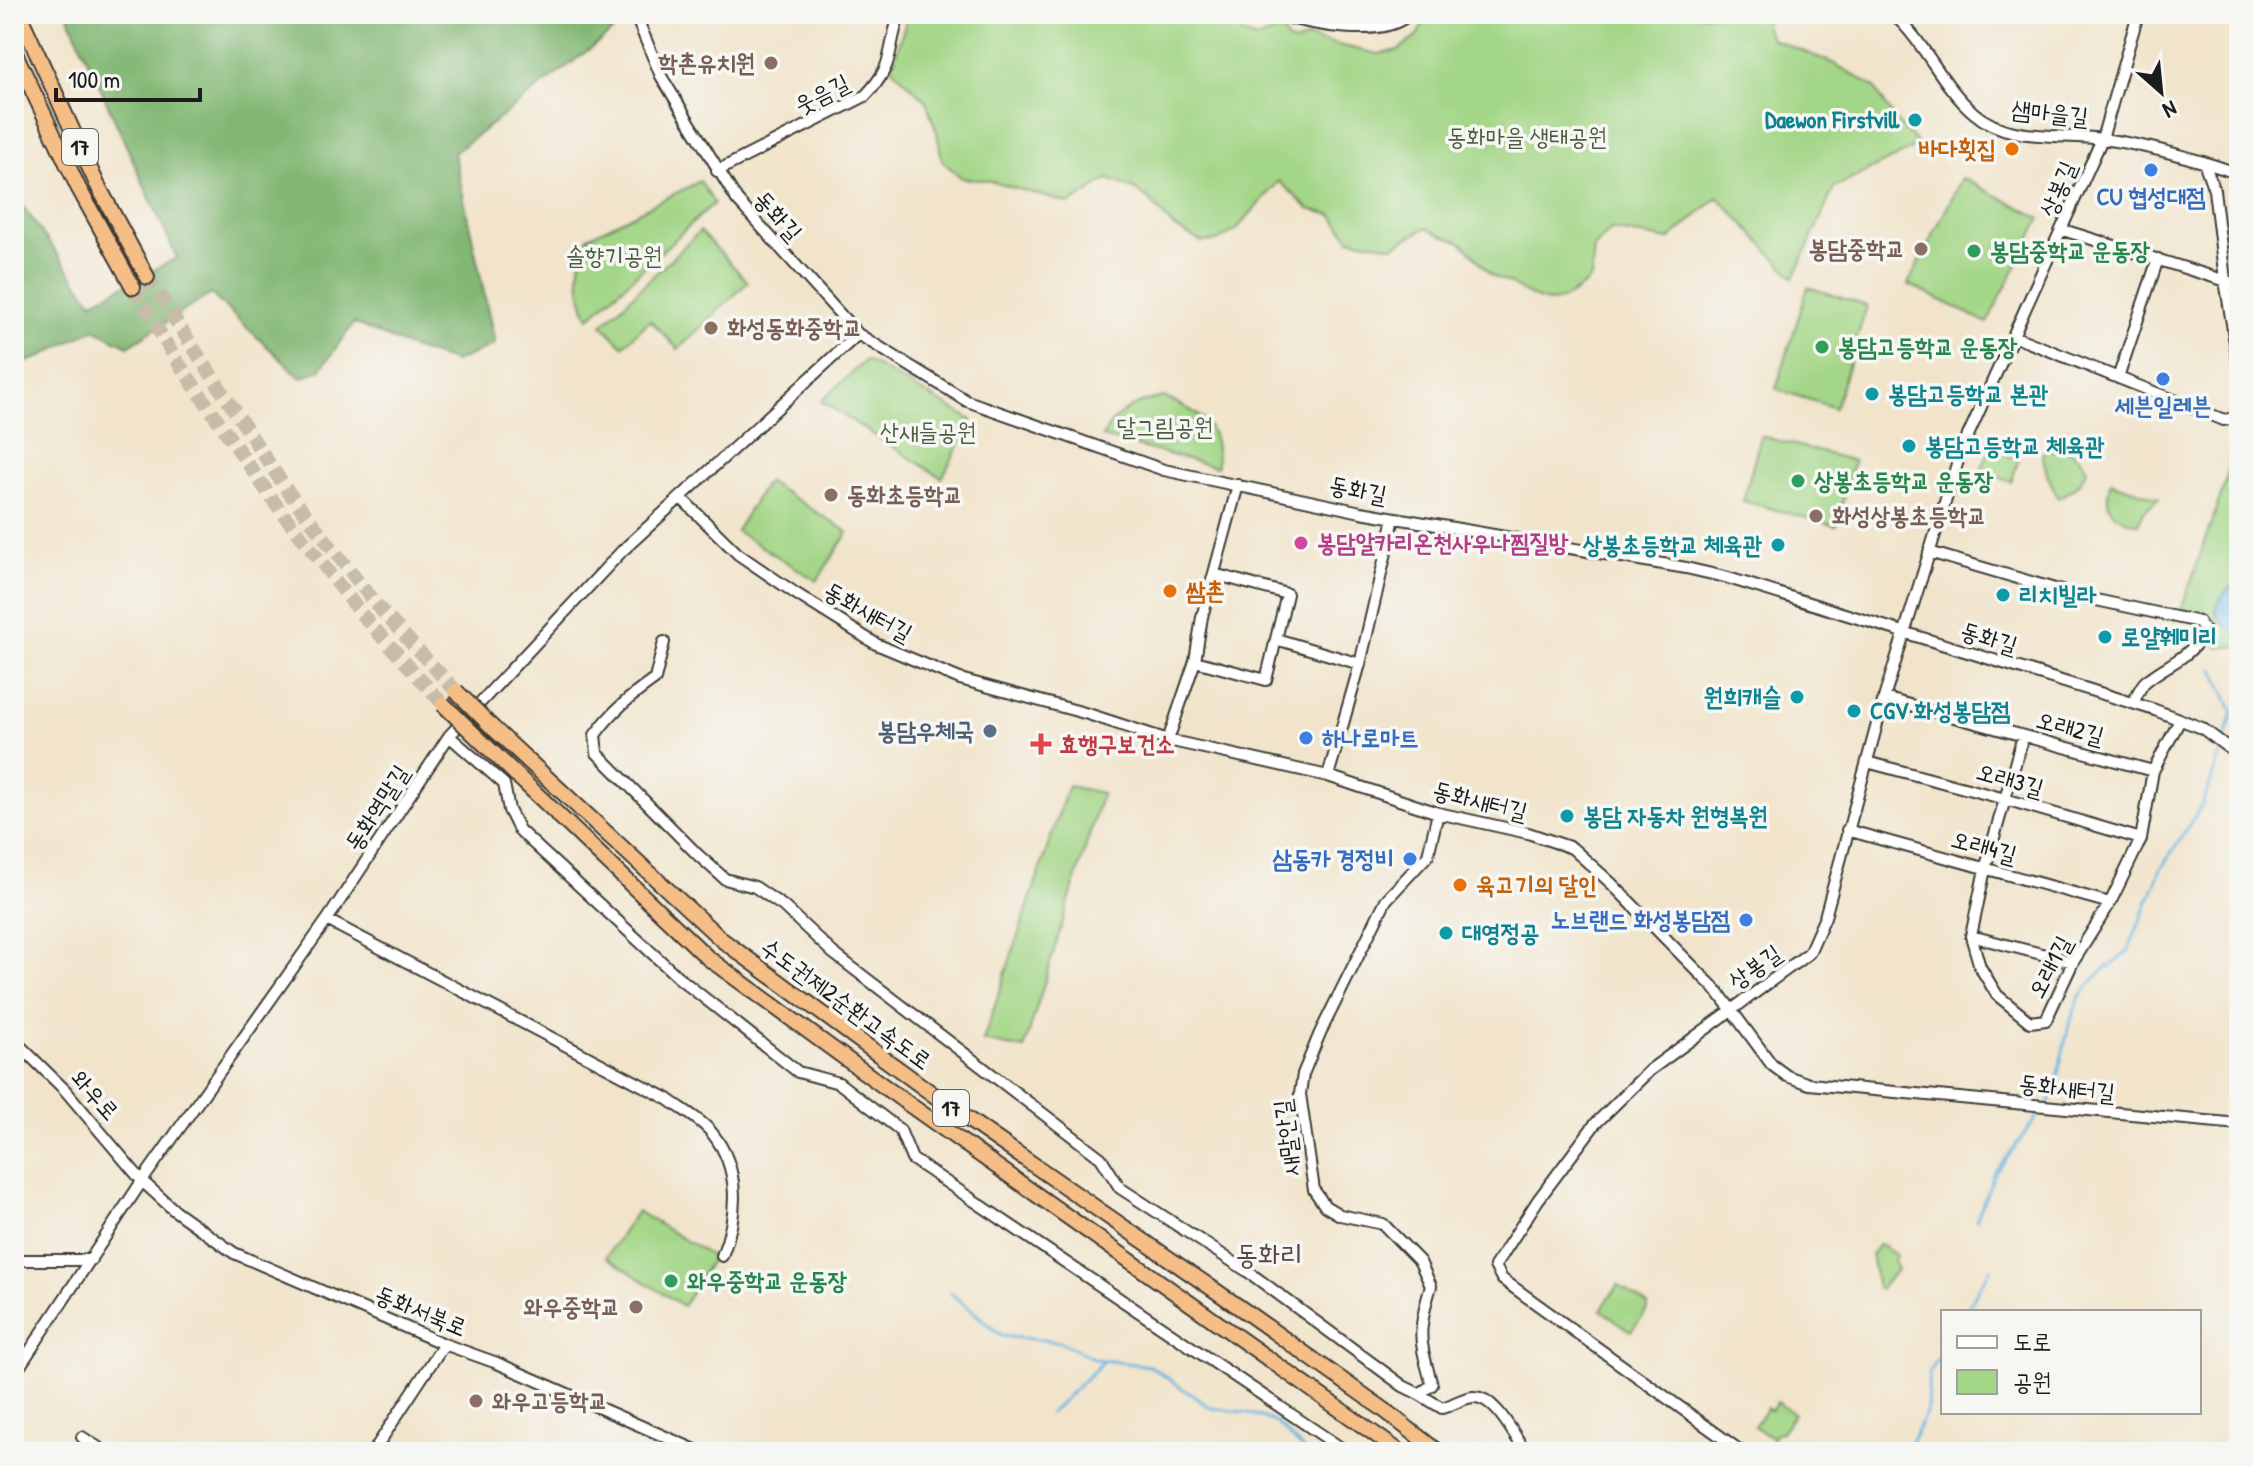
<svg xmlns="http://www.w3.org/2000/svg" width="2253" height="1466" viewBox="0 0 2253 1466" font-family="'Patrick Hand','Poor Story',sans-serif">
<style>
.green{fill:#a3d686;stroke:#607951;stroke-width:2}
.forest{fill:#82b773;stroke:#4f6a48;stroke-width:2}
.water{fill:#69b6e2;stroke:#42697f;stroke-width:2}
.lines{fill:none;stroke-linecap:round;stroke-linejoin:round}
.stream{stroke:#69b6e2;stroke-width:3}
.highway-tunnel{stroke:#c6bca8;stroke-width:14;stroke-dasharray:14 7;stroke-linecap:butt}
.minor-casing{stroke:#3c3a36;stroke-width:14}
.highway-casing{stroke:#3c3a36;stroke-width:18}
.minor{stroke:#fff;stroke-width:10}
.highway{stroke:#f6be87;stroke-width:14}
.highway-bridge-casing{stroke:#3c3a36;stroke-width:18;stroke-linecap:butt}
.highway-bridge{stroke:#f6be87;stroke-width:14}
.education-dot{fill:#8d6e63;stroke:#f6f6f2;stroke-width:3}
.culture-dot{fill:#0f9aa8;stroke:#f6f6f2;stroke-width:3}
.food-dot{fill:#e8710a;stroke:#f6f6f2;stroke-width:3}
.shop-dot{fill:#3f7fe0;stroke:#f6f6f2;stroke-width:3}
.leisure-dot{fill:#2e9e5b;stroke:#f6f6f2;stroke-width:3}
.hotel-dot{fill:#d1479c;stroke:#f6f6f2;stroke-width:3}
.service-dot{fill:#5c6f8a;stroke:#f6f6f2;stroke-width:3}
.health-dot{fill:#e0444e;stroke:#f6f6f2;stroke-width:3}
.labels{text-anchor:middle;stroke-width:7;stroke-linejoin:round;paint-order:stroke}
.shield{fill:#f6f6f2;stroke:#5d5d5c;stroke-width:2}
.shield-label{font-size:22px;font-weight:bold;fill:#1c1c1c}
.education-label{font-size:24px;font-weight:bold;fill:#785e54;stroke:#f6f6f2;text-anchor:start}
.street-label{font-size:24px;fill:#1c1c1c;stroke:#f6f6f2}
.culture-label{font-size:24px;font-weight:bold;fill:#0d838f;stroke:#f6f6f2;text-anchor:start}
.park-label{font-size:24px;fill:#4b5d41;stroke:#f6f6f2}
.food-label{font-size:24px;font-weight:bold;fill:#c56008;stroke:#f6f6f2;text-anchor:start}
.shop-label{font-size:24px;font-weight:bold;fill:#366cbe;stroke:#f6f6f2}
.leisure-label{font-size:24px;font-weight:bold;fill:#27864d;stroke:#f6f6f2;text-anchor:start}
.hotel-label{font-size:24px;font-weight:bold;fill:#b23c85;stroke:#f6f6f2;text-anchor:start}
.service-label{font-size:24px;font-weight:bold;fill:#4e5e75;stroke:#f6f6f2;text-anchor:end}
.health-label{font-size:24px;font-weight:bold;fill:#be3a42;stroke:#f6f6f2;text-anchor:start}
.quarter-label{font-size:28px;fill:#5b4646;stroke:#f6f6f2}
</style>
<rect width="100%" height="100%" fill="#f6f6f2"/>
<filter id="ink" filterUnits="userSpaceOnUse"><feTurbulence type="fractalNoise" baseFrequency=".0125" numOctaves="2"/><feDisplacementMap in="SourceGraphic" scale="16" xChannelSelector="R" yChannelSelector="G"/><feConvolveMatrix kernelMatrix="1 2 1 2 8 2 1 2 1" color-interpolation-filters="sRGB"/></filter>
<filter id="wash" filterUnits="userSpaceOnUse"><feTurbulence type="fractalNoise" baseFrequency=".006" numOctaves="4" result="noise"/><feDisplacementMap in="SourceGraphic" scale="32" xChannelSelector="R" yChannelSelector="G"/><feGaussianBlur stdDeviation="1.8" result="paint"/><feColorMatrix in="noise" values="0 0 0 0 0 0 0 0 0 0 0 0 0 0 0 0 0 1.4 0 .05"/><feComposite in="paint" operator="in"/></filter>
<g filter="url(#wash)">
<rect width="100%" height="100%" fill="#f1e4cb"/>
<!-- green -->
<path class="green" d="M908,14H1217L1240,23L1243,34L1256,39L1281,30L1288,41L1296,43L1308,38L1378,54L1398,50L1416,37L1429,14H1568L1576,19L1614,14H1768L1765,26L1772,39L1833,63L1874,87L1896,121L1919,145L1834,188L1794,278L1718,197L1669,240L1611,230L1594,248L1591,278C1558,309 1548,308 1511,284C1504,279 1496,280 1489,273C1480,264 1471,248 1460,242C1449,237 1437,234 1426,228L1393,246L1350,239L1332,215L1309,209L1279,181L1236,230L1217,241L1202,242L1173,227L1150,200L1134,189L1108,179L1070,204L986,180L962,178L942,161L937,132L926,101L892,68Z
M1962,178L2041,218L1987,323L1908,284Z
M700,181L714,203L589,318C576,291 576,265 588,237Z
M700,231L748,282L678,349L650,320L623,346L602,325Z
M1808,287L1867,306L1835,408L1776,389Z
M866,360L972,420L942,478L821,401Z
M1164,397C1202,415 1218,421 1217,467L1102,437C1117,410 1134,403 1164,397Z
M2239,426V647H2218L2199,622L2179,616L2225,483C2229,463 2237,447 2237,427Z
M1761,436L1854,461L1836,526L1743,501Z
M1990,448L2019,459L2011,482L1981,471Z
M2056,449C2072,451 2079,454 2087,469C2080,484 2073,491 2058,498L2047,474L2042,453Z
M767,481L848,532L817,581L736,531Z
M2111,481L2119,485L2159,498L2144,511L2138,524C2112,517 2102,508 2111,481Z
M1068,786L1102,793L1024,1049L983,1041Z
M637,1211L713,1257L683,1306L606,1257Z
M1879,1244L1896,1255L1894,1262L1897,1269L1880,1290L1877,1288L1871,1255Z
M1618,1285L1648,1305V1309L1631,1331L1601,1310Z
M1777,1402L1794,1414L1781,1432L1775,1434L1773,1439L1754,1426L1767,1408L1771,1411Z"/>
<!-- forest -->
<path class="forest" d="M67,14H608L613,31L454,153L495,344L455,362L409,347L354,323L320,370L301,378L211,294L128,346L94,329L38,358L14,366V194L92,302L177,258Z"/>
<!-- water -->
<path class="water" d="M2239,579V632H2237C2202,617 2217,598 2239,579Z"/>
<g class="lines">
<!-- stream -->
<path class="stream" d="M2214,669L2233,712L2225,740
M2048,1103L2053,1095L2069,1025L2080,996L2099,974L2128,951L2161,869L2203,803L2223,747
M1976,1220L1994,1175L2043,1109
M951,1293L1002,1336L1061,1342L1095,1359L1150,1366L1211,1408L1249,1413L1275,1422L1306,1452
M1965,1312L1991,1268
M1050,1413L1105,1360
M1906,1452L1927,1411L1929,1372L1943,1349"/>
</g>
</g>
<g filter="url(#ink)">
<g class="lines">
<!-- highway-tunnel -->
<path class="highway-tunnel" d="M147,277L286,489L378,607L456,691
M133,287L175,358L277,506L364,617L443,704"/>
<defs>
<path id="minor" d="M635,14L661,76L737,200L858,334L967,401L1164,470L1361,512L1686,568L1725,577L2155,710L2202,728L2239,756
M1276,14C1309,24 1383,40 1409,14
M1893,14C1925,42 1941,85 1974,113C2008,143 2061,133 2103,139C2150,146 2194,158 2239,174
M2204,162L2214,190L2225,280L2239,368
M717,171L865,96C897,63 886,50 900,14
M2063,230L2239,285
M2013,336L2224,420L2239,417
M2118,378L2158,259
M681,498L738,554L795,593L876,644L960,679L1088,714L1168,740L1328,776L1438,813L1528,833L1572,848L1611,883L1718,992L1772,1065L1787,1076L1809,1084L2239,1124
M1929,552L2082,597L2199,622L2205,632C2185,662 2171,661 2146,681C2140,686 2137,696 2133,703
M1276,639L1360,664
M664,642L655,679C630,697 613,710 595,735L597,753L698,855L725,879L755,887L783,906L833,953L1101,1158L1120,1188L1247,1271L1403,1386L1419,1394
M1195,661L1266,680L1287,594L1214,574
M1884,698L2153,771
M449,736L504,784L509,810L519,830L679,978L798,1072L839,1083L900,1130L912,1159L1347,1452
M2023,736L1985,869L1971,936L1980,967L1997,995L2030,1022L2046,1020L2073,962L2110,903L2141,839L2153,771L2180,720
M1168,740L1195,661L1202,617L1238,485
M1867,762L2005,799L2141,839
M1328,776L1360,664L1394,518
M1438,813L1428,855L1386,900L1320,1033L1303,1074L1300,1094L1314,1190L1325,1206L1340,1215L1383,1224L1420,1262L1431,1286C1417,1332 1419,1339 1432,1385L1419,1394L1442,1408C1453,1405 1462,1398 1473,1397C1495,1395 1514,1436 1526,1452
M1847,830L2110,903
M327,920L668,1099C681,1109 701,1119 712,1133C741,1169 738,1215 722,1256
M1971,936L2073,962
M14,1040L65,1090L142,1181L174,1210L234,1253L444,1344L497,1363L700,1452
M14,1260H91
M14,1375L142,1181L327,920L449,736L622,551L858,334
M82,1437L105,1452
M373,1452L444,1344
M1742,1452L1502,1279L1495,1266L1538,1200L1595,1124L1650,1070L1809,953L1825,917L1884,698L1961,451L2102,139L2138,14"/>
<path id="highway" d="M19,14L97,184L147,277
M14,51L78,187L133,287
M493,728L722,940L953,1109L1239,1307L1383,1409L1438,1452
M481,741L708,958L893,1093L1400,1452"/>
</defs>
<!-- minor casing -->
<use href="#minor" class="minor-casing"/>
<!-- highway casing -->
<use href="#highway" class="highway-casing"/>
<!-- minor -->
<use href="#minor" class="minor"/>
<!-- highway -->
<use href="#highway" class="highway"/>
<defs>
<path id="highway-bridge" d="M456,691L493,728
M443,704L481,741"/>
</defs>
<!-- highway-bridge casing -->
<use href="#highway-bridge" class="highway-bridge-casing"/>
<!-- highway-bridge -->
<use href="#highway-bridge" class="highway-bridge"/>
</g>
</g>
<!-- markers -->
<g class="education-dot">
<circle cx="771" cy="63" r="8"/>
<circle cx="1921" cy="249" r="8"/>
<circle cx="711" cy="328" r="8"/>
<circle cx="831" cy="495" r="8"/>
<circle cx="1816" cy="516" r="8"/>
<circle cx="636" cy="1307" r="8"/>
<circle cx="476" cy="1401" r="8"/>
</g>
<g class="culture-dot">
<circle cx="1915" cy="120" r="8"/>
<circle cx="1872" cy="394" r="8"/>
<circle cx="1909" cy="446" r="8"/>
<circle cx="1778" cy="545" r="8"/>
<circle cx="2003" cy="595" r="8"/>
<circle cx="2105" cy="637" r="8"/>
<circle cx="1797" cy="697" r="8"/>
<circle cx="1854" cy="711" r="8"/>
<circle cx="1567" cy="816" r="8"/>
<circle cx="1446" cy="933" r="8"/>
</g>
<g class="food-dot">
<circle cx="2012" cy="149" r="8"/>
<circle cx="1170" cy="591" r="8"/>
<circle cx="1460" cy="885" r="8"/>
</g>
<g class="shop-dot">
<circle cx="2151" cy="170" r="8"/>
<circle cx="2163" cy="379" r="8"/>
<circle cx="1306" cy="738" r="8"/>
<circle cx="1410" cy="859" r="8"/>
<circle cx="1746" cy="920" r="8"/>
</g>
<g class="leisure-dot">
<circle cx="1974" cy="251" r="8"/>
<circle cx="1822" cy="347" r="8"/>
<circle cx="1798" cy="481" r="8"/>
<circle cx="671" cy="1281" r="8"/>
</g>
<circle class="hotel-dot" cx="1301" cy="543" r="8"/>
<circle class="service-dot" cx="990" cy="731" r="8"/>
<path class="health-dot" d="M1037 732h8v8h8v8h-8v8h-8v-8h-8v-8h8z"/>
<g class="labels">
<!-- shield labels -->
<g class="shield">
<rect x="62" y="129" width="36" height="36" rx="6"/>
<rect x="933" y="1090" width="36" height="36" rx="6"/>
</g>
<g class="shield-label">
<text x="80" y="155">17</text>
<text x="951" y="1116">17</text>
</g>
<!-- education labels -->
<g class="education-label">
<text x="755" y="71" text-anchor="end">학촌유치원</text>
<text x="1905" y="257" text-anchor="end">봉담중학교</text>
<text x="727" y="336">화성동화중학교</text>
<text x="847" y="503">동화초등학교</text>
<text x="1832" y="524">화성상봉초등학교</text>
<text x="620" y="1315" text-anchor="end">와우중학교</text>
<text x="492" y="1409">와우고등학교</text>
</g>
<!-- street labels -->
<g class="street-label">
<text transform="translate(822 94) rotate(-27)" y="8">웃음길</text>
<text transform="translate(2050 113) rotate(6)" y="8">샘마을길</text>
<text transform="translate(2058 189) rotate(-67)" y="8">상봉길</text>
<text transform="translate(778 216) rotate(48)" y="8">동화길</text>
<text transform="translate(1358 490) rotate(11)" y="8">동화길</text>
<text transform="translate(868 612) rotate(29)" y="8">동화새터길</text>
<text transform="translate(1989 638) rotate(17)" y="8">동화길</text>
<text transform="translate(2070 728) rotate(15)" y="8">오래2길</text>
<text transform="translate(2010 780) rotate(16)" y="8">오래3길</text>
<text transform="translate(1480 801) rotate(14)" y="8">동화새터길</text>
<text transform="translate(377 808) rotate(-57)" y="8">동화역말길</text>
<text transform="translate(1984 847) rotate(15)" y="8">오래4길</text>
<text transform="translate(1755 967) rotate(-35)" y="8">상봉길</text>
<text transform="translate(2050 967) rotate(-62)" y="8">오래1길</text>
<text transform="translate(846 1004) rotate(36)" y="8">수도권제2순환고속도로</text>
<text transform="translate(2067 1088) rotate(6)" y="8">동화새터길</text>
<text transform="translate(95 1095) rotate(48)" y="8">와우로</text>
<text transform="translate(1287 1138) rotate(-97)" y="8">새말안길</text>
<text transform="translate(421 1311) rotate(22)" y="8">동화서북로</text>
</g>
<!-- culture labels -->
<g class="culture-label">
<text x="1899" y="128" text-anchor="end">Daewon Firstvill</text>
<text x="1888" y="402">봉담고등학교 본관</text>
<text x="1925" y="454">봉담고등학교 체육관</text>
<text x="1762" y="553" text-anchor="end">상봉초등학교 체육관</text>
<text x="2019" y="603">리치빌라</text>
<text x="2121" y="645">로얄훼미리</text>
<text x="1781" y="705" text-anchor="end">원희캐슬</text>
<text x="1870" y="719">CGV 화성봉담점</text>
<text x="1583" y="824">봉담 자동차 원형복원</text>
<text x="1462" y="941">대영정공</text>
</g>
<!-- park labels -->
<g class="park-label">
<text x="1527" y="145">동화마을 생태공원</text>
<text x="614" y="264">솔향기공원</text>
<text x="1165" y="435">달그림공원</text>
<text x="928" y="440">산새들공원</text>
</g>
<!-- food labels -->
<g class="food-label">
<text x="1996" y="157" text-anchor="end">바다횟집</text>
<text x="1186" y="599">쌈촌</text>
<text x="1476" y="893">육고기의 달인</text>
</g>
<!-- shop labels -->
<g class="shop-label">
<text x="2151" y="205">CU 협성대점</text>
<text x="2163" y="414">세븐일레븐</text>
<text x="1322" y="746" text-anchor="start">하나로마트</text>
<text x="1394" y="867" text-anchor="end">삼동카 경정비</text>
<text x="1730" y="928" text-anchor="end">노브랜드 화성봉담점</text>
</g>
<!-- leisure labels -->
<g class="leisure-label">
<text x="1990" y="259">봉담중학교 운동장</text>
<text x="1838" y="355">봉담고등학교 운동장</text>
<text x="1814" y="489">상봉초등학교 운동장</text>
<text x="687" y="1289">와우중학교 운동장</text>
</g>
<!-- hotel labels -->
<g class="hotel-label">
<text x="1317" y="551">봉담알카리온천사우나찜질방</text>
</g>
<!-- service labels -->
<g class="service-label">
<text x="974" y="739">봉담우체국</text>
</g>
<!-- health labels -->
<g class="health-label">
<text x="1059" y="752">효행구보건소</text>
</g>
<!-- quarter labels -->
<g class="quarter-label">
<text x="1269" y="1264">동화리</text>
</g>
</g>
<!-- margin -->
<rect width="2253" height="1466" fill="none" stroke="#f6f6f2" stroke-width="48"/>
<!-- legend -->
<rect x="1941" y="1310" width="260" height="104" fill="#f6f6f2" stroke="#9f9f9c" stroke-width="2"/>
<rect x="1957" y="1336" width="40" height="12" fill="#ffffff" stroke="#9f9f9c" stroke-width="2"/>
<text x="2013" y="1350" font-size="24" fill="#1c1c1c">도로</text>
<rect x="1957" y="1370" width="40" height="24" fill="#a3d686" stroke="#9f9f9c" stroke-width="2"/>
<text x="2013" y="1390" font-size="24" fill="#1c1c1c">공원</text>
<!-- north arrow -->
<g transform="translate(2161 92) rotate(153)" stroke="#f6f6f2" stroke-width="6" paint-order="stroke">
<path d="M0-6L14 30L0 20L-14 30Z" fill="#1c1c1c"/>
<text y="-12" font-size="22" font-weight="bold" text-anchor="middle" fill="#1c1c1c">N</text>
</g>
<!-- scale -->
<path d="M56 88v12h144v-12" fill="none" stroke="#1c1c1c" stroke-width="4"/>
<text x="68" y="88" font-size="24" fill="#1c1c1c" stroke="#f6f6f2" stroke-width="6" paint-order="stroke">100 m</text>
</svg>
